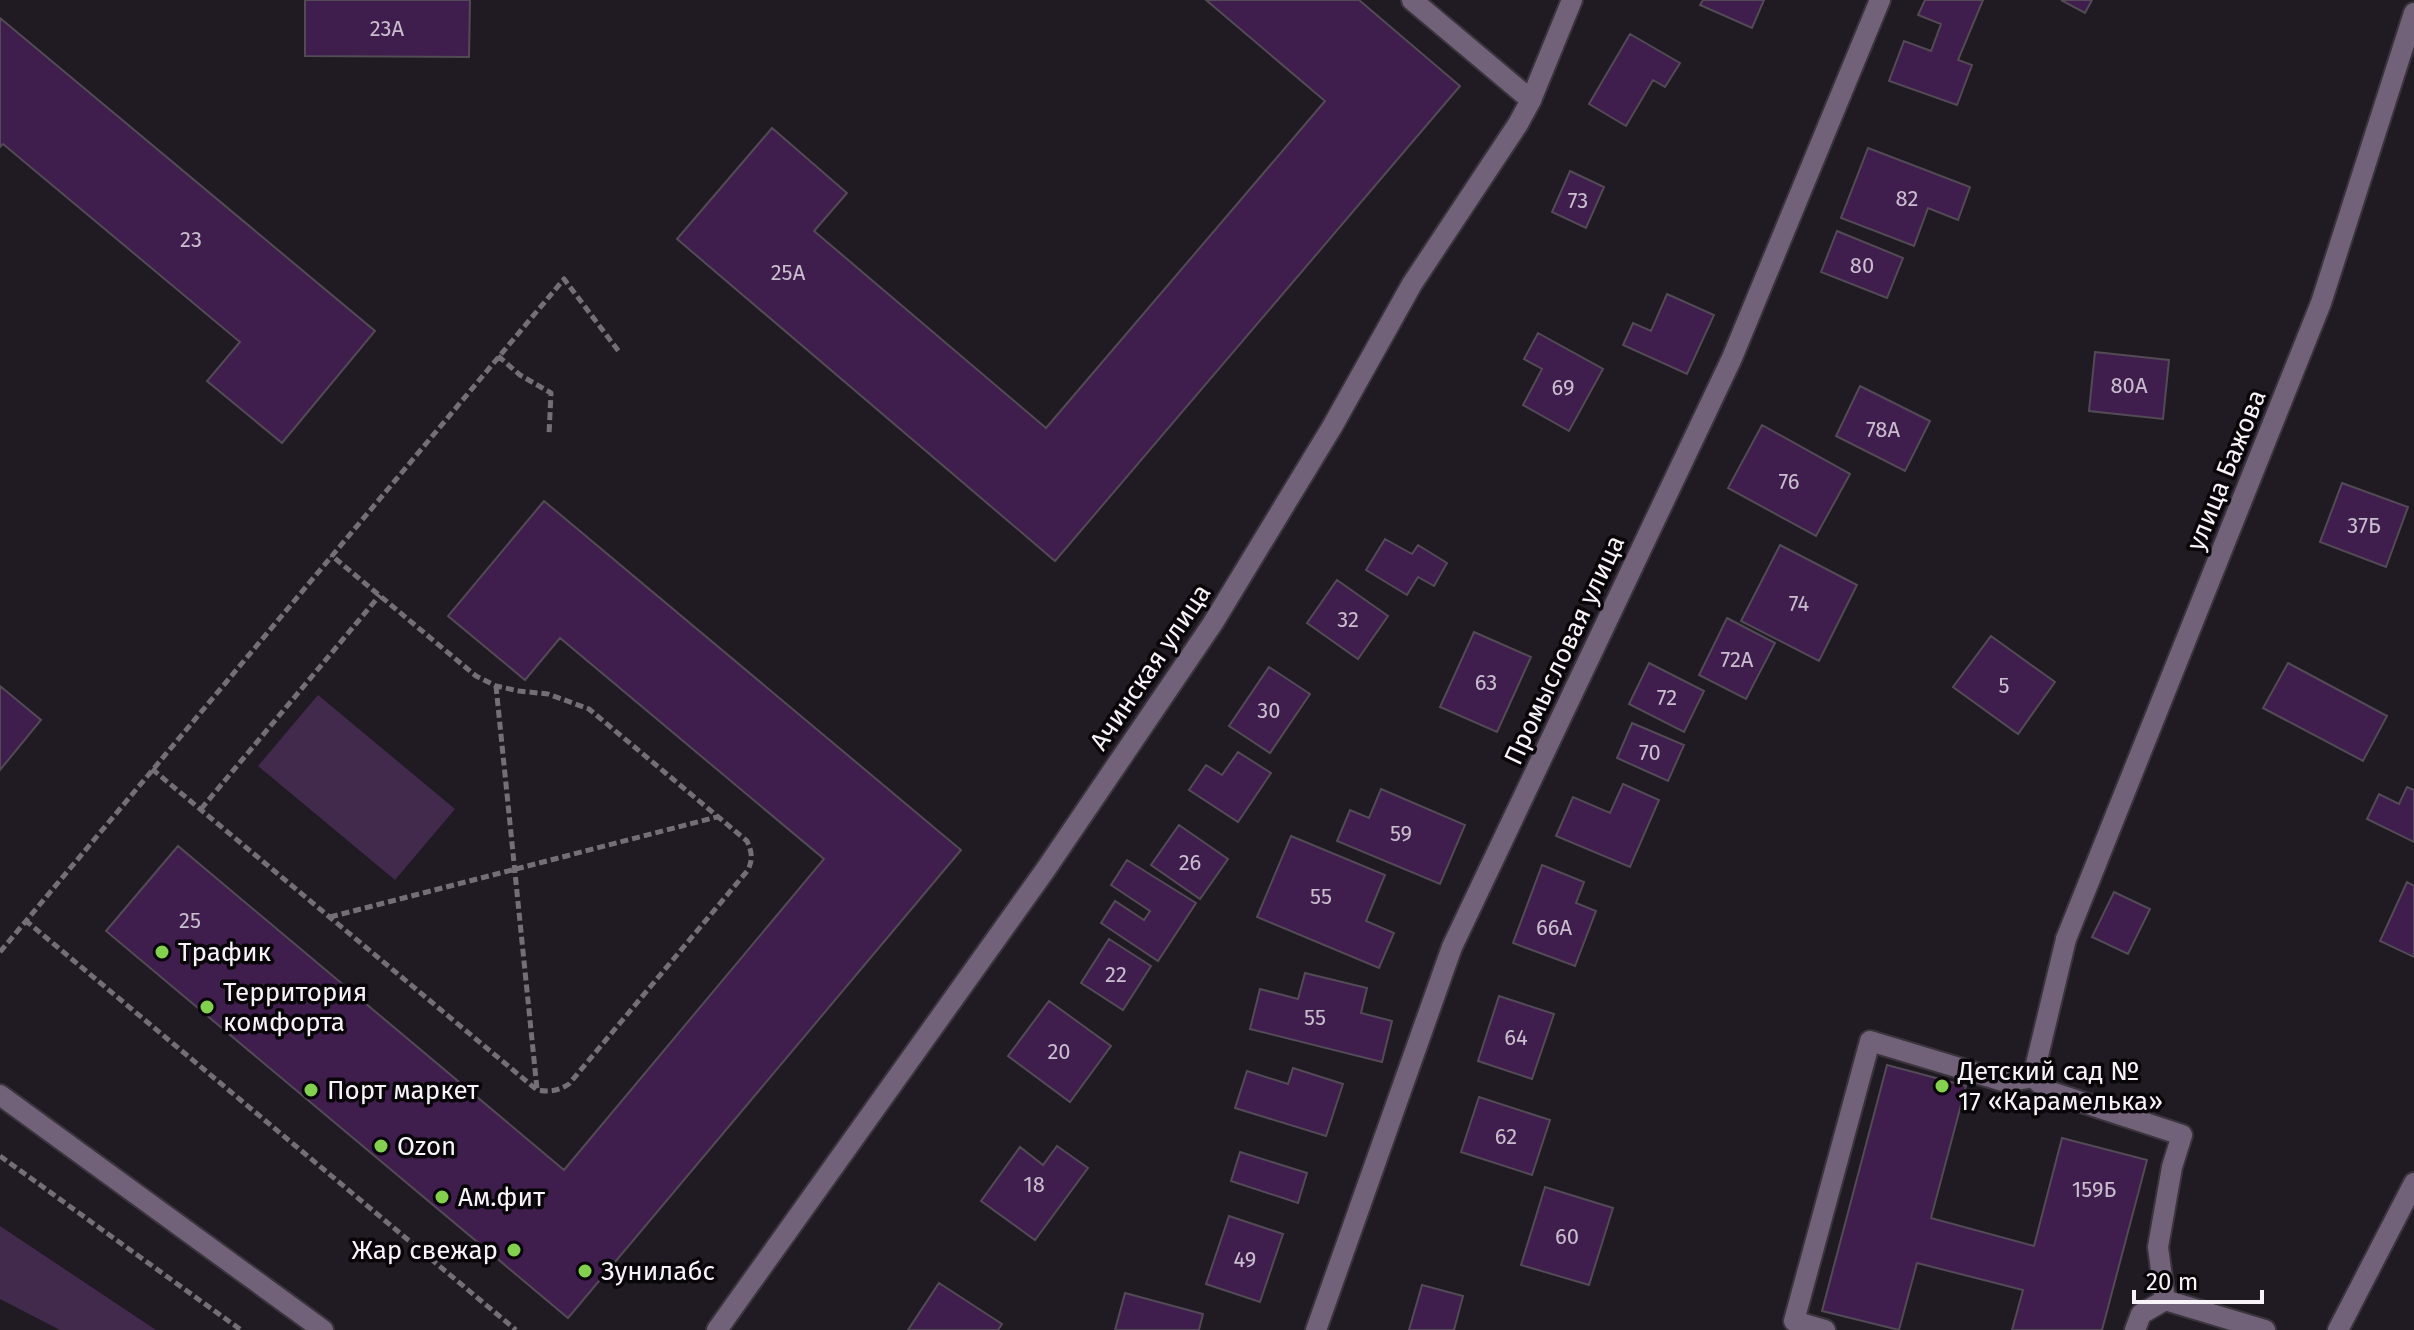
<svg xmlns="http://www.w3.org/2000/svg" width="2414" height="1330" viewBox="0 0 2414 1330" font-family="'Fira Sans',sans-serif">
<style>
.green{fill:#412a4c}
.building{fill:#3f1e4d;stroke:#524b55;stroke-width:2}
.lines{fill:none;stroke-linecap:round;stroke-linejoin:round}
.service-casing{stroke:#3a343d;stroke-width:24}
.minor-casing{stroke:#3a343d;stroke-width:24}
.path{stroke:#746f77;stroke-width:5;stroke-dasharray:8 4;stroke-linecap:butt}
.service{stroke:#726279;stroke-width:20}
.minor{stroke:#726279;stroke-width:20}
.poi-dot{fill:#83d04e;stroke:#080609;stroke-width:3}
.labels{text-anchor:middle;stroke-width:7;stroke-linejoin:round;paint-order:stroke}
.number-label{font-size:22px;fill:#c9bece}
.street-label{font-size:26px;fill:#f7f3f9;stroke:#080609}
.poi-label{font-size:26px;fill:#f7f3f9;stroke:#080609;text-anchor:start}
</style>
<rect width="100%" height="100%" fill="#201a23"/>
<!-- green -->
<path class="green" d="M318,695L455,809L395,880L258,766Z
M0,1226L156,1330H60L0,1299Z"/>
<!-- building -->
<path class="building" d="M305,0H470L469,57L305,56Z
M1206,0H1359L1460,86L1055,561L677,239L772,128L847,193L814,231L1046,428L1325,101Z
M1703,0H1764L1752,28L1700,5Z
M1925,0H1983L1958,60L1972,65L1957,105L1889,81L1904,41L1931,51L1941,24L1918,15Z
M2061,0H2092L2085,13Z
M0,18L375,331L282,443L207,381L240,342L3,144L0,147Z
M1630,34L1680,63L1665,87L1653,80L1626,126L1589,104Z
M1868,148L1970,187L1958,220L1928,208L1914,246L1841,218Z
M1570,171L1604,187L1586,228L1552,212Z
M1837,231L1903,258L1887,298L1821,272Z
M1667,294L1714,315L1687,374L1623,345L1633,323L1651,331Z
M1538,333L1603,369L1569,431L1523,405L1542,369L1524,359Z
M2095,352L2169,360L2163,419L2089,411Z
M1860,386L1930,421L1905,471L1836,436Z
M1762,425L1850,474L1816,536L1728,488Z
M2342,483L2408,507L2386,567L2320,542Z
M544,501L961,850L568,1318L106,931L178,846L564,1170L824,859L560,638L525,680L448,616Z
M1385,539L1412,554L1418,545L1447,563L1434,586L1418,577L1407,595L1366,570Z
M1780,545L1857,585L1819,661L1741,621Z
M1337,580L1388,616L1358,659L1307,623Z
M1727,618L1775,643L1746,699L1699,675Z
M1474,632L1531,657L1497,732L1440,707Z
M1991,636L2055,682L2018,734L1953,687Z
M1649,663L1704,691L1684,732L1629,704Z
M2288,663L2387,716L2363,761L2263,708Z
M1269,667L1310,694L1270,753L1229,726Z
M0,686L41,720L0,770Z
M1632,723L1684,745L1668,781L1617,758Z
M1238,752L1271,773L1238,822L1189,790L1206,765L1222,775Z
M1623,784L1659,800L1630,867L1556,836L1573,797L1610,813Z
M2407,787L2414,790V842L2367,819L2379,794L2399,804Z
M1381,789L1465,825L1440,884L1337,841L1350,810L1369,818Z
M1179,825L1228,859L1200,899L1151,865Z
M1291,836L1385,875L1366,921L1394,933L1379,968L1257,917Z
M1127,860L1196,903L1158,961L1101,923L1115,901L1144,920L1150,911L1111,885Z
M1542,865L1584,882L1576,903L1596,911L1575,966L1513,943Z
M2407,882L2414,886V957L2380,941Z
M2114,892L2150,909L2128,954L2092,937Z
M1109,939L1151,966L1123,1010L1081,983Z
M1305,973L1367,988L1361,1013L1392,1021L1382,1062L1250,1029L1260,989L1298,999Z
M1499,996L1554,1014L1532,1079L1478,1061Z
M1049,1001L1111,1046L1070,1102L1008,1056Z
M1887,1065L1966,1086L1931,1218L2034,1246L2062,1138L2147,1160L2102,1330H2012L2023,1290L1917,1263L1899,1330L1822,1311Z
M1293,1068L1343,1084L1326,1136L1235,1108L1247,1071L1288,1084Z
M1479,1097L1550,1120L1532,1175L1461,1152Z
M1057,1146L1088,1168L1035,1240L981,1201L1020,1147L1043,1165Z
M1240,1152L1307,1173L1298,1203L1231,1181Z
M1545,1187L1613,1208L1589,1285L1521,1265Z
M1229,1216L1283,1234L1260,1302L1206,1284Z
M939,1283L1002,1324L998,1330H908Z
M1422,1285L1463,1296L1454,1330H1409Z
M1125,1293L1203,1314L1199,1330H1115Z"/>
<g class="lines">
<defs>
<path id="service" d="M1412,0L1531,100
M2033,1077L2066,939
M0,1095L323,1330
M1825,1330L1794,1321L1870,1041L2006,1082L2033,1077L2048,1091L2182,1135L2172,1167L2158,1247L2165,1300
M2135,1330L2141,1314L2165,1300L2265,1330"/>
<path id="minor" d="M2066,939L2321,303L2414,13
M717,1330L1046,869L1213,623L1332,427L1412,284L1518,124L1531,100L1572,0
M1316,1330L1452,947L1732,358L1880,0
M2338,1330L2414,1183"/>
</defs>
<!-- service casing -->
<use href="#service" class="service-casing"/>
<!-- minor casing -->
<use href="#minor" class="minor-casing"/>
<!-- path -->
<path class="path" d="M498,356L520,375L551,393L549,434
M496,686L537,1089
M152,769L537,1090C550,1092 558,1091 569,1084L748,870C753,859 752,852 747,841L589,709L548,694L519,691L496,686L476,676L331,555
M201,809L380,595
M330,917L717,817
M25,920L516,1330
M0,952L564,279L620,353
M0,1156L241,1330"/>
<!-- service -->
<use href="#service" class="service"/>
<!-- minor -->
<use href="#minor" class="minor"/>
</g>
<!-- markers -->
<g class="poi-dot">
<circle cx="162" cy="952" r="8"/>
<circle cx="207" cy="1007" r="8"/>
<circle cx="1942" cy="1086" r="8"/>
<circle cx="311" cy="1090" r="8"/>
<circle cx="381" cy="1146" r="8"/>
<circle cx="442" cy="1197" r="8"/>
<circle cx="514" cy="1250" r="8"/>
<circle cx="585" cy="1271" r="8"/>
</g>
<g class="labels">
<!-- number labels -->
<g class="number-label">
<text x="387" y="36">23А</text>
<text x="1907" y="206">82</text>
<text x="1578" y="208">73</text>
<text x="191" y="247">23</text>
<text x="1862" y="273">80</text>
<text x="788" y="280">25А</text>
<text x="2129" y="393">80А</text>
<text x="1563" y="395">69</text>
<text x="1883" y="437">78А</text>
<text x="1789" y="489">76</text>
<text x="2364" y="533">37Б</text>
<text x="1799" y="611">74</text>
<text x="1348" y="627">32</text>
<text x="1737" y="667">72А</text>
<text x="1486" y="690">63</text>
<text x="2004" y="693">5</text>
<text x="1667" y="705">72</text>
<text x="1269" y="718">30</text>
<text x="1650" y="760">70</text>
<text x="1401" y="841">59</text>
<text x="1190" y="870">26</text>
<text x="1321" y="904">55</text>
<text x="190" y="928">25</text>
<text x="1554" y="935">66А</text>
<text x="1116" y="982">22</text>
<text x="1315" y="1025">55</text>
<text x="1516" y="1045">64</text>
<text x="1059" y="1059">20</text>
<text x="1506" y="1144">62</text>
<text x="1034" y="1192">18</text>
<text x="2094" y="1197">159Б</text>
<text x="1567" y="1244">60</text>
<text x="1245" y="1267">49</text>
</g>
<!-- street labels -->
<g class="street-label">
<text transform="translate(2226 470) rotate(-68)" y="9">улица Бажова</text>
<text transform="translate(1564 650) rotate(-65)" y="9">Промысловая улица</text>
<text transform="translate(1150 667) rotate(-56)" y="9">Ачинская улица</text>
</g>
<!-- poi labels -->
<g class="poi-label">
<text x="178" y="961">Трафик</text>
<text x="223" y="1001">Территория<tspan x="223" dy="30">комфорта</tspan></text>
<text x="1958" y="1080">Детский сад №<tspan x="1958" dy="30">17 «Карамелька»</tspan></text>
<text x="327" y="1099">Порт маркет</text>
<text x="397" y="1155">Ozon</text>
<text x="458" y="1206">Ам.фит</text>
<text x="498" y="1259" text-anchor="end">Жар свежар</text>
<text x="601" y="1280">Зунилабс</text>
</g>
</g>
<!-- scale -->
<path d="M2134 1290v12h128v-12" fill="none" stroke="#f7f3f9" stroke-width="4"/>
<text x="2146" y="1290" font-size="24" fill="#f7f3f9" stroke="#080609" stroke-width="6" paint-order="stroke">20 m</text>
</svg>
